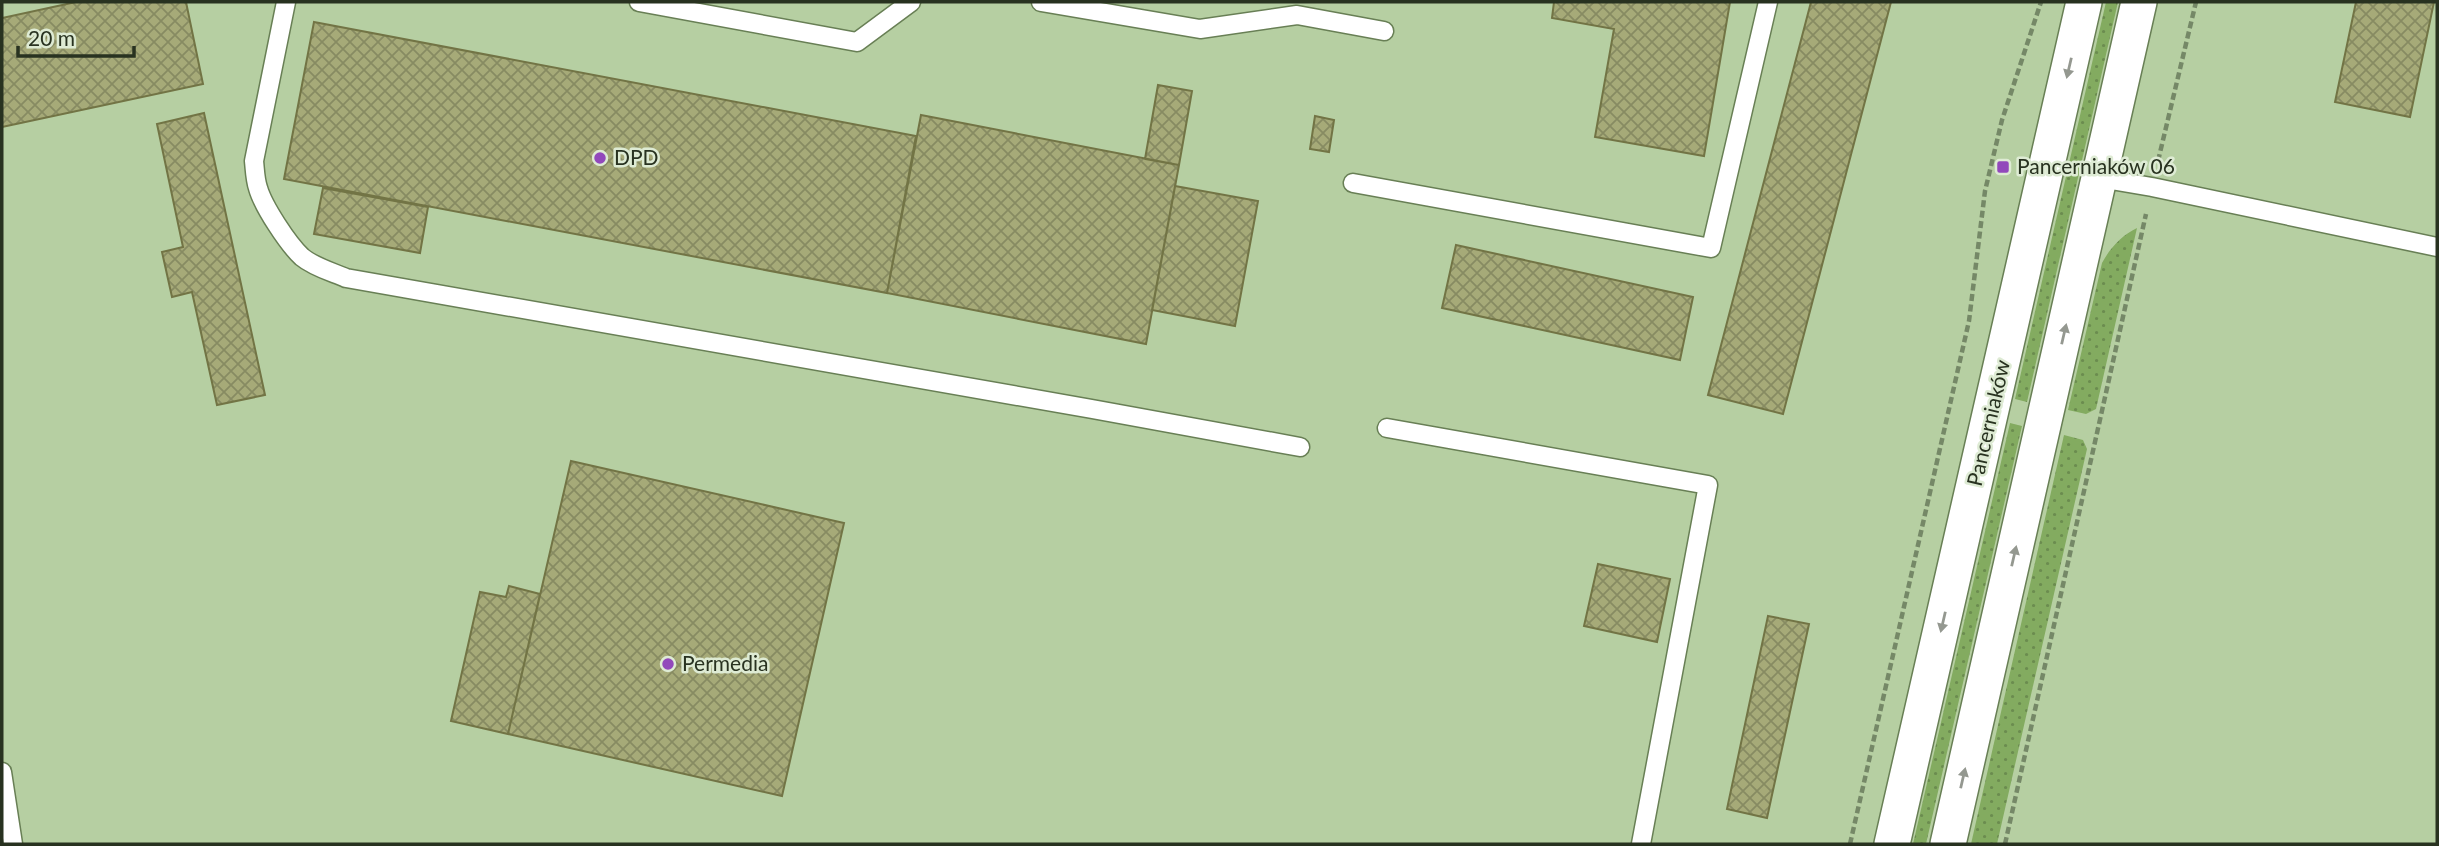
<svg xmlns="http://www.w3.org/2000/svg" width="2439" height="846" viewBox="0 0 2439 846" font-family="Lato,sans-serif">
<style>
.grass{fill:url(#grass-dots)}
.building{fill:url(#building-cross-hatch);stroke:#727445;stroke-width:2}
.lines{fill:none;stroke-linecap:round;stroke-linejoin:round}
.lane-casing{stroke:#687f55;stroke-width:21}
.street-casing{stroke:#687f55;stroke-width:38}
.path{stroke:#758867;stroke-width:4.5;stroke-dasharray:7 3.5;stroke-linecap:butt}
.lane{stroke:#fff;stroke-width:18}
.street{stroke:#fff;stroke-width:35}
.oneway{fill:#949890}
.poi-dot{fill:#9249bb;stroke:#deebd4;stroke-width:2.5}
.labels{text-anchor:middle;stroke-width:5;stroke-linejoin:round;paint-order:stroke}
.poi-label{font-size:21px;fill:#283220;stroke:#deebd4;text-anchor:start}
.street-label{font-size:21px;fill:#283220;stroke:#deebd4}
</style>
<defs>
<pattern id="grass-dots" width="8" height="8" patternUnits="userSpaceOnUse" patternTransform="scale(1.75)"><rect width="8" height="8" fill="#83ab60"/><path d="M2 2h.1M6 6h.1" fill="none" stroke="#6b8c4f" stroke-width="1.8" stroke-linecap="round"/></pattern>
<pattern id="building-cross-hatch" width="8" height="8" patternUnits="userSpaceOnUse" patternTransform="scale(1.75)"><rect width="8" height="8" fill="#a6aa78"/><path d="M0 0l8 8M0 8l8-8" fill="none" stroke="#878b62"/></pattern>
</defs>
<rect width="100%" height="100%" fill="#b6cfa2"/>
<!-- grass -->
<path class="grass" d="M2106,2H2118L2027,402L2015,399Z
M2137,228L2096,409L2086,414L2068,410L2102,263C2110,248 2122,235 2137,228Z
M2010,423L2022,426L1926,844H1913Z
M2064,435L2083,440L2087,449L1997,844H1971Z"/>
<!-- building -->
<path class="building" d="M76,2H186L203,84L2,127V18Z
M1554,2H1730L1704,156L1595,137L1614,29L1552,18Z
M1811,2H1891L1783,414L1708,395Z
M2356,2H2434L2410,117L2335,102Z
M314,22L916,136L887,293L284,179Z
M1158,85L1192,91L1179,165L1145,159Z
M204,113L265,395L217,405L192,292L172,297L162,252L183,247L157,124Z
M921,115L1179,165L1146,344L887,293Z
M1315,116L1334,120L1329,152L1310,149Z
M1175,186L1258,201L1235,326L1152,310Z
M323,188L428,207L420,253L314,234Z
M1456,245L1693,297L1680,360L1442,308Z
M571,461L844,523L782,796L508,734Z
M1598,564L1670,579L1657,642L1584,626Z
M509,586L540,594L508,734L451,721L480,592L506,597Z
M1768,616L1809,624L1767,818L1727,809Z"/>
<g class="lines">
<defs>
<path id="lane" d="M286,2L254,161C255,170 255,179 258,188C263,206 288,244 302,257C314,267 332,272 346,278L1092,409L1300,447
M639,2L857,42L911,2
M1041,2L1200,29L1297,15L1384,31
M2099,178L2152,187L2437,247
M1353,183L1711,248L1768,2
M1387,428L1708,485L1641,844
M2,772L13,844"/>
<path id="street" d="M1892,844L2084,2
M1948,844L2139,2"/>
</defs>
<!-- lane casing -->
<use href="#lane" class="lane-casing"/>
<!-- street casing -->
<use href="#street" class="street-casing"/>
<!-- path -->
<path class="path" d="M2158,161L2196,2
M1850,844L1969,321L1985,191L2002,120L2041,2
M2005,844L2146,214"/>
<!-- lane -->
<use href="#lane" class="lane"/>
<!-- street -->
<use href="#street" class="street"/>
</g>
<!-- one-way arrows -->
<defs><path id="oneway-solid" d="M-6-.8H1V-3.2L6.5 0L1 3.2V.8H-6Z" transform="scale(1.75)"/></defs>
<g class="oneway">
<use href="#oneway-solid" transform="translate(2069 68) rotate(103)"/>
<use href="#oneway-solid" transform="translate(2064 334) rotate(-77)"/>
<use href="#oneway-solid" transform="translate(2014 556) rotate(-77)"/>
<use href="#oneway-solid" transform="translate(1943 622) rotate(103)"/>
<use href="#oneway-solid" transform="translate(1963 778) rotate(-77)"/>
</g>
<!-- markers -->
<g class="poi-dot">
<circle cx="600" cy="158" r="7"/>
<rect x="1996" y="160" width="14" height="14" rx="3.5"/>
<circle cx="668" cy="664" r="7"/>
</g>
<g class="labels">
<!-- poi labels -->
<g class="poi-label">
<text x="614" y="165">DPD</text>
<text x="2017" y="174">Pancerniaków 06</text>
<text x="682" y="671">Permedia</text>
</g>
<!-- street labels -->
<g class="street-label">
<text transform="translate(1989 423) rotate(-77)" y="7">Pancerniaków</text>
</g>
</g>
<!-- border -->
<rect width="2439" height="846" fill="none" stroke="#283220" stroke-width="7"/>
<!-- scale -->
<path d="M18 46v10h116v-10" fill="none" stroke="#283220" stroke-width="3.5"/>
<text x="28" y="46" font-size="21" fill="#283220" stroke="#deebd4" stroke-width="5" paint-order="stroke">20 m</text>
</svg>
